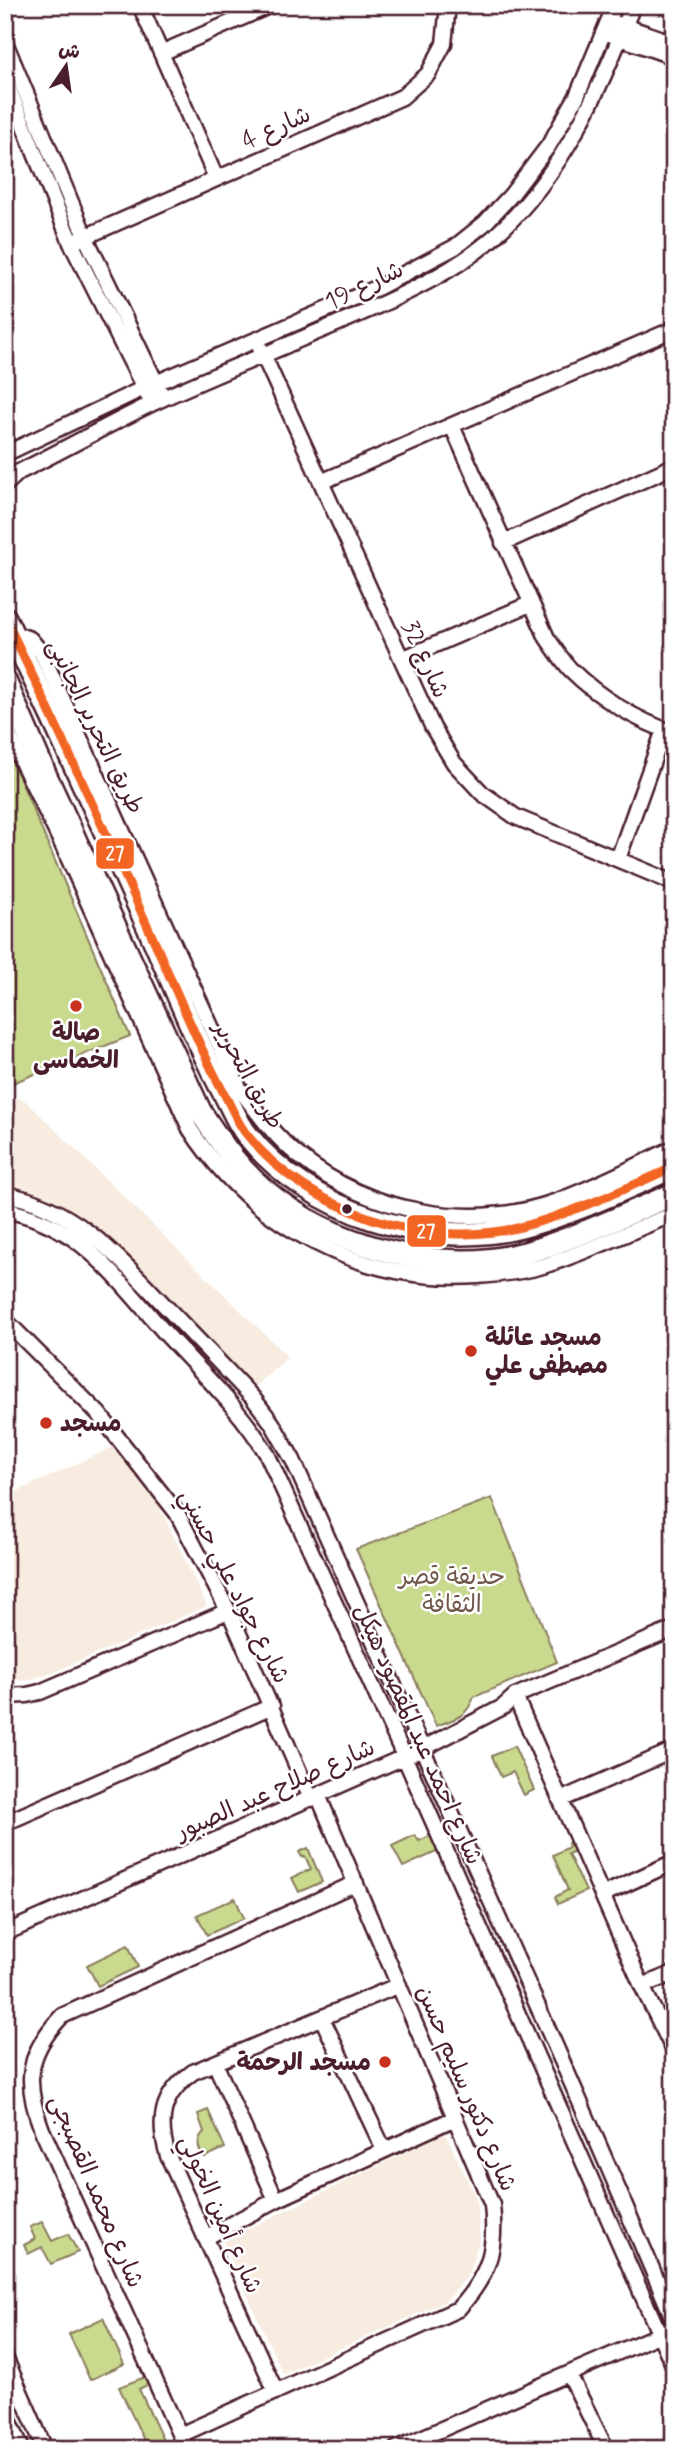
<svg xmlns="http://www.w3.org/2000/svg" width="679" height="2454" viewBox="0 0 679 2454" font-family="Mynerve,'Playpen Sans Arabic',sans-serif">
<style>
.built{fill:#f7ecdf}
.green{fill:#c9da8f;stroke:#8a7c5d;stroke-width:2}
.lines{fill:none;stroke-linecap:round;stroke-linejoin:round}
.street-casing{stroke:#4a1f2b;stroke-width:19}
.secondary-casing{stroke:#4a1f2b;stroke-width:26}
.street{stroke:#fff;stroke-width:14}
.secondary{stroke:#fff;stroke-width:21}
.bus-1-casing{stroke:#fff;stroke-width:14}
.bus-1{stroke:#f26522;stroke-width:9}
.poi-dot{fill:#c8321e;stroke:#fff;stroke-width:2.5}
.bus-dot{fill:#4a1f2b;stroke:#fff;stroke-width:2.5}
.labels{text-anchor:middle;stroke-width:5;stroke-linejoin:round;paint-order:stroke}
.street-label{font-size:24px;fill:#4a1f2b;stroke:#fff}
.poi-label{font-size:24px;font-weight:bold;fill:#4a1f2b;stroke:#fff;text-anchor:start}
.park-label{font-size:24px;fill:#705749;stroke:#fff}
.line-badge{stroke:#fff;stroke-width:2.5}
.badge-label{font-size:19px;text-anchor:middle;font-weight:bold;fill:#fff}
</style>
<rect width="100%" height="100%" fill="#fff"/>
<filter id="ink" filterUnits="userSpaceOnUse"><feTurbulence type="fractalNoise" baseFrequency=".0143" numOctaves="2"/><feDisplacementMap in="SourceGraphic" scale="14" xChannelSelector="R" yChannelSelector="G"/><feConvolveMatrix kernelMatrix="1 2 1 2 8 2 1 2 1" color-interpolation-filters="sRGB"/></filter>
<g filter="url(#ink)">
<!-- built -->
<path class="built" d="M19,1098L27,1102L288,1357L255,1387L158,1287L96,1232L67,1208L26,1189L5,1184V1102Z
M113,1447L153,1493L207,1606L52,1673L24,1681L5,1677V1497Z
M445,2133L476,2198L480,2239L467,2277L446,2301L283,2374L223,2241Z"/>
<!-- green -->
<path class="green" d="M5,744L130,1036L5,1086Z
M492,1498L557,1662L474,1697C466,1718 456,1718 436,1726L356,1549Z
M514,1746L534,1790L524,1795L513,1772L501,1777L492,1756Z
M434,1834L441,1850L403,1867L392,1846L415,1835L419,1841Z
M575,1839L580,1848L568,1854L586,1891L558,1904L555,1897L568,1890L553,1855L569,1847L568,1843Z
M308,1848L322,1882L299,1892L292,1878L311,1869L305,1856L302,1857L299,1852Z
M235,1898L244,1918L207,1935L197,1915Z
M128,1945L138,1967L98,1986L87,1965Z
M208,2110L225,2148L205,2157C197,2150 196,2139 204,2132L198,2114Z
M42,2222L52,2241L68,2234L78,2252L51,2264L42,2247L28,2254L24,2245L35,2239L30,2227Z
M103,2318L124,2364L90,2380L69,2334Z
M145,2377L149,2384L139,2389L167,2449H148L119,2387Z"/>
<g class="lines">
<defs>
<path id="street" d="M140,5L216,178
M619,24L674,43
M612,35L674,57
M5,42L85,236L160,391
M161,53L271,5
M5,79L71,243L148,396
M71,243L402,97L428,74L444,44L448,5
M260,348L433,728L454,763L482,793L516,817L674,883
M452,426L547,638C554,648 562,660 570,669C598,697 637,721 674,733
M5,454L144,388L379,287L455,247L485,223L511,195L549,145L577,96L615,5
M321,482L674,329
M5,485L19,472C63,450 106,426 151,404C195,383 241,365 287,345C351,317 445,283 496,235C563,174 601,88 633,5
M503,543L674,466
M13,633L30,639L41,652L239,1088C257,1112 275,1137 299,1156C369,1213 471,1232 557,1201C596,1187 635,1166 674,1148
M402,659L530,604
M5,727L62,844L190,1129C253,1226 361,1284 478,1276C500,1274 524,1272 546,1265C589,1251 631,1231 674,1214
M618,859L664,730
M5,1194C76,1207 121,1260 168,1309C196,1338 225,1368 253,1398L272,1423L293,1460C420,1747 553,2032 674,2321
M5,1210C29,1215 54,1225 74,1239C110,1265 138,1303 167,1335C202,1373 241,1410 267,1454L404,1756L674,2367
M5,1320L99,1414L177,1513L232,1618L311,1799
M5,1696L27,1695L40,1692L228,1611
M515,1696L642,1986L674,2051
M560,1800L674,1750
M5,1823L272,1706
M602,1895L674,1862
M5,1933L422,1749L503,1707L515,1696L674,1629
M642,1986L674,1973
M322,2018L384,2150
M215,2063L276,2200
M205,2238L276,2200L455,2118
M5,2357L45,2449
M569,2374L606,2449
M276,2392L168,2156C157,2120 161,2095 193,2072L399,1985
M5,2411L22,2449
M180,2435L458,2309C488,2276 497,2251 492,2205L318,1795
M186,2449L42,2130C24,2083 26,2054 62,2016L356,1883
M396,2449L674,2328"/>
<path id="secondary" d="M5,618C57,726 107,835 156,945C179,997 200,1050 227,1099C233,1111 239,1126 248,1136C308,1211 427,1251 521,1227C574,1213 624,1189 674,1167
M5,681L46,776L200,1111C218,1139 237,1167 263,1189C330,1246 439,1276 525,1253C576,1238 625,1215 674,1194"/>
</defs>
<!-- street casing -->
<use href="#street" class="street-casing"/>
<!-- secondary casing -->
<use href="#secondary" class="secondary-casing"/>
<!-- street -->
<use href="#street" class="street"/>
<!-- secondary -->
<use href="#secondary" class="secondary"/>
<defs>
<path id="bus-1" d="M5,618C57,726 107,835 156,945C179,997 200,1050 227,1099C233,1111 239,1126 248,1136C308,1211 427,1251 521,1227C574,1213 624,1189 674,1167"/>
</defs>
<!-- bus-1 casing -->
<use href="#bus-1" class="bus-1-casing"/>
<!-- bus-1 -->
<use href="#bus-1" class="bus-1"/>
</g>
</g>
<!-- markers -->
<g class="poi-dot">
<circle cx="76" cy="1006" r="7"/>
<circle cx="471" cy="1351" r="7"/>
<circle cx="46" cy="1423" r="7"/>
<circle cx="385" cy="2062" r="7"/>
</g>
<circle class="bus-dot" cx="347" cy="1209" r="6"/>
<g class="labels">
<!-- street labels -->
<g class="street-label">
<text transform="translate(276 127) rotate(-24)" y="8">شارع 4</text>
<text transform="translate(364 285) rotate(-25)" y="8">شارع 19</text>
<text transform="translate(426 659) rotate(66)" y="8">شارع 32</text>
<text transform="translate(96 726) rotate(64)" y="8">طريق التحرير الجانبى</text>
<text transform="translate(249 1075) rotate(61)" y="8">طريق التحرير</text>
<text transform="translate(235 1586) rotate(63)" y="8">شارع جواد علي حسني</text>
<text transform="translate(419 1734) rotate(66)" y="8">شارع احمد عبد المقصود هيكل</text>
<text transform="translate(275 1789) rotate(-24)" y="8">شارع صلاح عبد الصبور</text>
<text transform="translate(467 2088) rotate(67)" y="8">شارع دكتور سليم حسن</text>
<text transform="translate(97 2191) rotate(67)" y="8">شارع محمد القصبجى</text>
<text transform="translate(221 2214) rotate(66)" y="8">شارع أمين الخولي</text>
</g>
<!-- poi labels -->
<g class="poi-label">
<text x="76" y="1040" text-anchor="middle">صالة<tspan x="76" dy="28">الخماسى</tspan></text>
<text x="485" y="1345">مسجد عائلة<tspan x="485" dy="28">مصطفى علي</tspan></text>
<text x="60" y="1431">مسجد</text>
<text x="371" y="2070" text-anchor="end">مسجد الرحمة</text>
</g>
<!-- park labels -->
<g class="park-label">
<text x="452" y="1584">حديقة قصر<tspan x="452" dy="28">الثقافة</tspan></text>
</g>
</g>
<g class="line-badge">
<rect x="95" y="837" width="40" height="33" rx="7" fill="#f26522"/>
<rect x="406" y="1214" width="41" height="34" rx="7" fill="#f26522"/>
</g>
<g class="badge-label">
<text x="115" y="860">27</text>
<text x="426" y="1238">27</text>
</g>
<!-- margin -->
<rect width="679" height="2454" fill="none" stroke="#fff" stroke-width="28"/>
<rect x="14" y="14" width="651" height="2426" fill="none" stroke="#4a1f2b" stroke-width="2.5" filter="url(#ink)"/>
<!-- north arrow -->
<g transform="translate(66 66) rotate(13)" stroke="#ffffff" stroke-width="5" paint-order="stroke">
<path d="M0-5L12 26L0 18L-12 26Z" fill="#4a1f2b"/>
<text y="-10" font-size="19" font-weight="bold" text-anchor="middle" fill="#4a1f2b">ش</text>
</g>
</svg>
